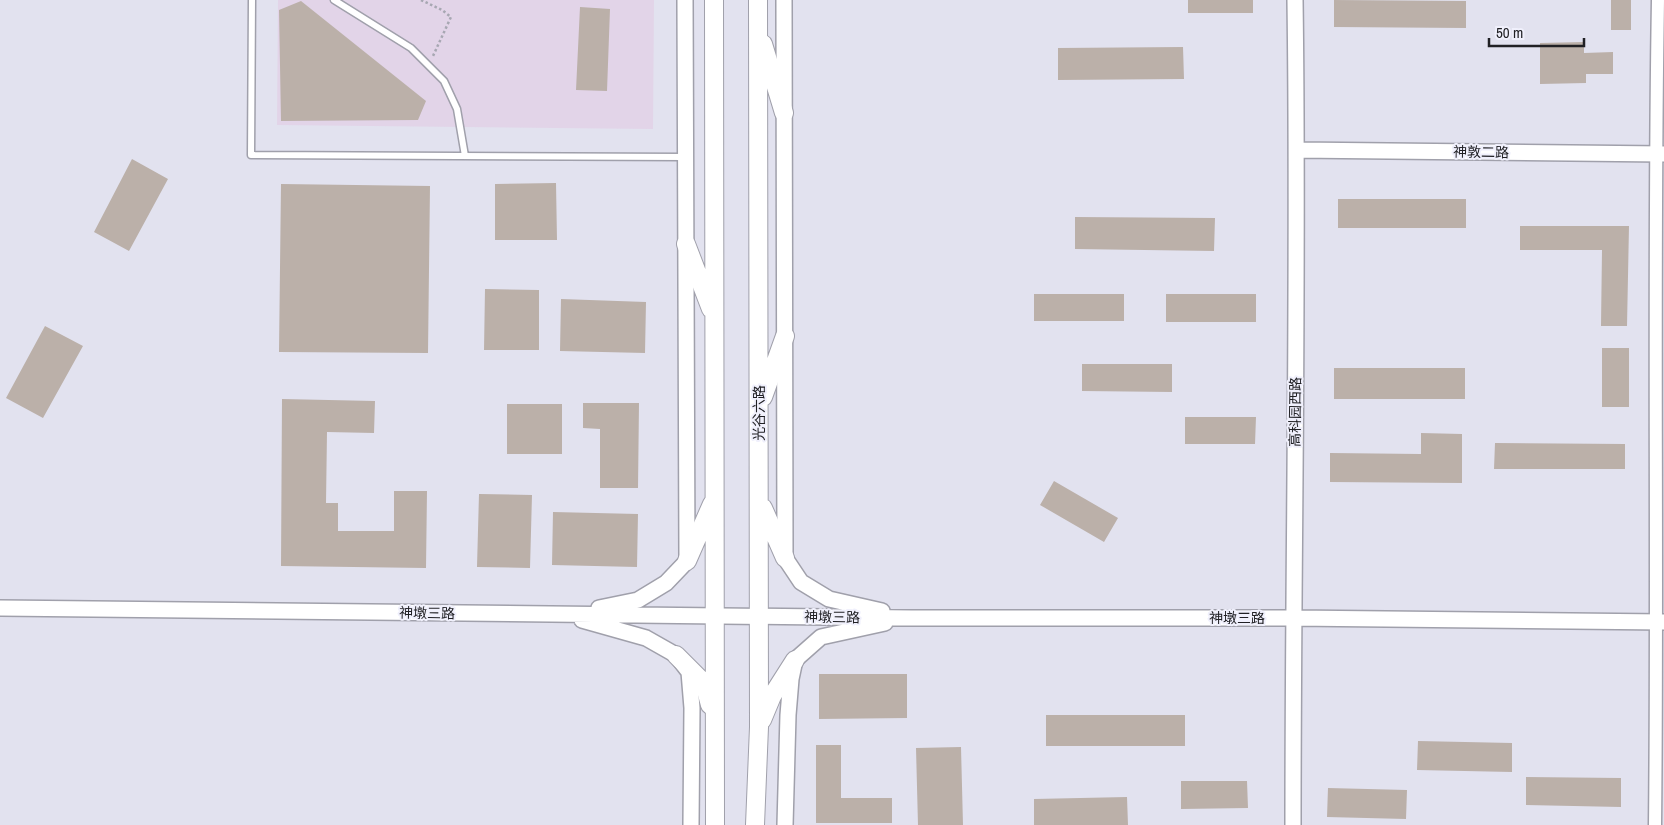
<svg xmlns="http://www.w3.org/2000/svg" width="1664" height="825" viewBox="0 0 1664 825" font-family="'Archivo Narrow','Noto Sans SC',sans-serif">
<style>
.commercial{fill:#e2d4e8}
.building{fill:#bbb0a9}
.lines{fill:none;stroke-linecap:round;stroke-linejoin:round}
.service-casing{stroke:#a0a0ab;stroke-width:9}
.minor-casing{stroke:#a0a0ab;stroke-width:15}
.tertiary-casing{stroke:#a0a0ab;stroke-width:18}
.secondary-casing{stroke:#a0a0ab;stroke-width:20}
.path{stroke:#a7a7b2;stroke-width:2.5;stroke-dasharray:2.5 2.5;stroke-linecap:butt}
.service{stroke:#fff;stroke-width:6}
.minor{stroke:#fff;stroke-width:12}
.tertiary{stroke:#fff;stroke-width:15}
.secondary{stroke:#fff;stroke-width:18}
.labels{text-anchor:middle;stroke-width:4;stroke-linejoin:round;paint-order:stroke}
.street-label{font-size:14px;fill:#202024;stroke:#f0f0fc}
</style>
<rect width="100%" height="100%" fill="#e2e2ef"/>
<!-- commercial -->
<path class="commercial" d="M278,0H654L653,129L277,125Z"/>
<!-- building -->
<path class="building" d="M1188,0H1253V13H1188Z
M1334,0L1466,1V28L1334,27Z
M1611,0H1631V30H1611Z
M301,1L426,101L418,120L281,121L279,10Z
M580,7L610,9L607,91L576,90Z
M1584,42V53L1613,52V74H1586V83L1540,84V43Z
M1183,47L1184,79L1058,80V48Z
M132,159L168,179L129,251L94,232Z
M556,183L557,240H495V184Z
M281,184L430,186L428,353L279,352Z
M1338,199H1466V228H1338Z
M1075,217L1215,218L1214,251L1075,249Z
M1520,226H1629L1627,326H1601L1602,250H1520Z
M485,289L539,290V350H484Z
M1034,294H1124V321H1034Z
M1166,294H1256V322H1166Z
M561,299L646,302L645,353L560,351Z
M45,326L83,346L43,418L6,398Z
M1602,348H1629V407H1602Z
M1082,364H1172V392L1082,391Z
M1334,368H1465V399H1334Z
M282,399L375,401L374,433L327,432L326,503H338V531H394V491H427L426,568L281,566Z
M583,403H639L638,488H600V429L583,428Z
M507,404H562V454H507Z
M1185,417H1256L1255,444H1185Z
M1421,433L1462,434V483L1330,482V453L1421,454Z
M1495,443L1625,444V469H1494Z
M1054,481L1118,518L1104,542L1040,505Z
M479,494L532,495L530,568L477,567Z
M553,512L638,514L637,567L552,565Z
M819,674H907V718L819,719Z
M1046,715H1185V746H1046Z
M1418,741L1512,743V772L1417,770Z
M816,745H841V798H892V823H816Z
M961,747L963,825H918L916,748Z
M1526,777L1621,778V807L1526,805Z
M1181,781H1247L1248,808L1181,809Z
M1328,788L1407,790L1406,819L1327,817Z
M1127,797L1128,825H1034V799Z"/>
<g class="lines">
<defs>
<path id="service" d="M252,0L251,155L685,157
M334,0L411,48L444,81L457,109L465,156"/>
<path id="minor" d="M1655,825C1658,550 1653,275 1658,0"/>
<path id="tertiary" d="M784,0L785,558L801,582L829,599L882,611
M1297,150L1664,154
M0,608L912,618H1293L1664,622
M599,608L638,600L666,583L687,561L685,0
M582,620L646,638L676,655L689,672L692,708L691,825
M785,825L788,715L791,679L795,660L821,637L885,623
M1293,825C1293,550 1299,275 1295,0"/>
<path id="secondary" d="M714,0L715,825
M763,44L784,113
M686,244L711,309
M763,397L785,336
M763,508L785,558
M687,561L712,504
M676,655L704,683L710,705
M762,720L772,696L795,660
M755,825L759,727L758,0"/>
</defs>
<!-- service casing -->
<use href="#service" class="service-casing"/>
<!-- minor casing -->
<use href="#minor" class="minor-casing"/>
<!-- tertiary casing -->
<use href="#tertiary" class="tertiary-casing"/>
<!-- secondary casing -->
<use href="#secondary" class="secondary-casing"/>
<!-- path -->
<path class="path" d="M421,0L442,10L451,17L433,56"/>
<!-- service -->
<use href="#service" class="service"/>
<!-- minor -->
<use href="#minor" class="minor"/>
<!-- tertiary -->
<use href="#tertiary" class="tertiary"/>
<!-- secondary -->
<use href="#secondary" class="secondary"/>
</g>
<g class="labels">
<!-- street labels -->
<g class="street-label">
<text transform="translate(1481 152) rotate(1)" y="5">神敦二路</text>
<text transform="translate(1295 412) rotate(-89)" y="5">高科园西路</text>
<text transform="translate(759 413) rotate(-90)" y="5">光谷六路</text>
<text transform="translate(427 613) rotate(1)" y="5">神墩三路</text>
<text transform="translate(832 617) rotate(1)" y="5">神墩三路</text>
<text x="1237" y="623">神墩三路</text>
</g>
</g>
<!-- scale -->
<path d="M1489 38v8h95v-8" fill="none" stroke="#202024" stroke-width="2.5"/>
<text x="1496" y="38" font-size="15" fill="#202024" stroke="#f0f0fc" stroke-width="4" paint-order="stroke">50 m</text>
</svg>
